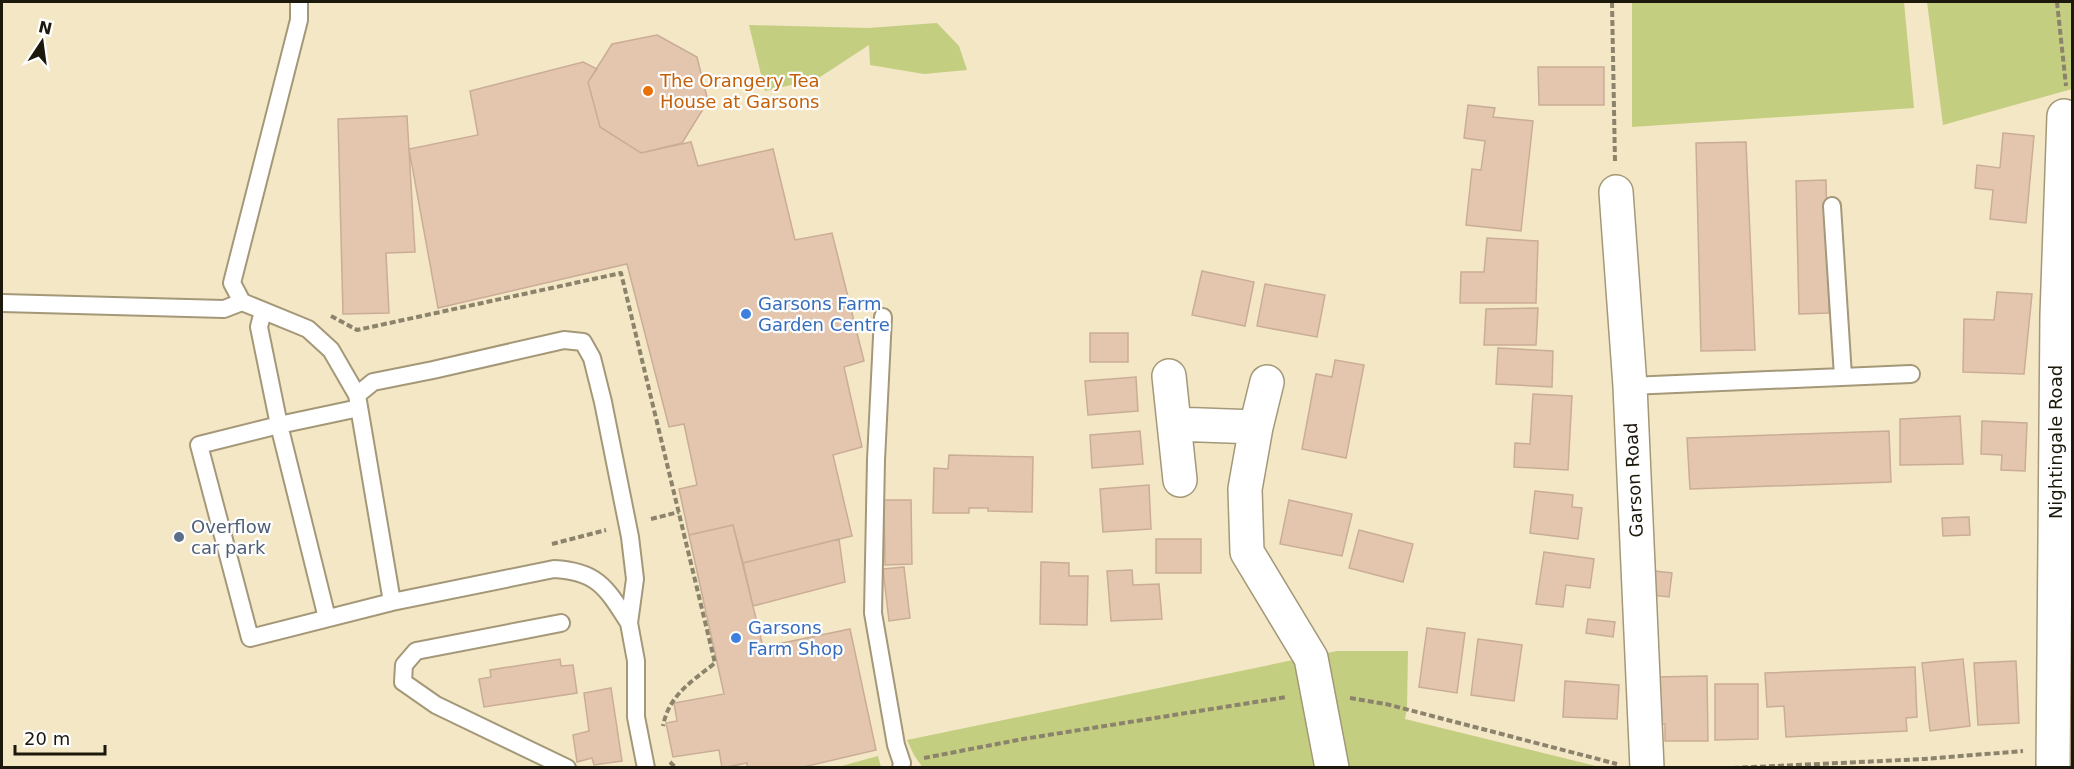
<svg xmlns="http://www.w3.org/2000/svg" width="2074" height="769" viewBox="0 0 2074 769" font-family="'DejaVu Sans',sans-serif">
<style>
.green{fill:#c4ce80}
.building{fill:#e4c6af;stroke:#caad97;stroke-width:1.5}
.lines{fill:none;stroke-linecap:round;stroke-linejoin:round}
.service-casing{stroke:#a49879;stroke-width:20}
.minor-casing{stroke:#a49879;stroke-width:36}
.path{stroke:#8c836c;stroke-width:4;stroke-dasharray:6 3;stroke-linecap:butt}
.service{stroke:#fff;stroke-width:16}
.minor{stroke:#fff;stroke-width:33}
.food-dot{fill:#e8710a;stroke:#fff;stroke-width:2}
.shop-dot{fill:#3f7fe0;stroke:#fff;stroke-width:2}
.service-dot{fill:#5c6f8a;stroke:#fff;stroke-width:2}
.labels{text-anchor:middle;stroke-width:4.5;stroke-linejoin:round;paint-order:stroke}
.food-label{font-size:18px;fill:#c56008;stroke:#fff;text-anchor:start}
.shop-label{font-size:18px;fill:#366cbe;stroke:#fff;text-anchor:start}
.street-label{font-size:18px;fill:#1d180c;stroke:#fff}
.service-label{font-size:18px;fill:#4e5e75;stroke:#fff;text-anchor:start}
</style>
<rect width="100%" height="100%" fill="#f4e7c5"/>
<!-- green -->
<path class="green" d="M1632,2H1904L1914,108L1632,127Z
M1927,2H2072V89L1943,125Z
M937,23L959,46L967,70L924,74L870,65L869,45L817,79L765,91L749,25L868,28Z
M1337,651H1408L1407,708L1405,719L1600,767L923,768L914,755L907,740Z
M878,756L881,767H838Z"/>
<!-- building -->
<path class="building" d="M657,35L697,57L708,101L682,143L641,153L600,127L588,82L612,44Z
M583,62L597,69L588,82L600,127L641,153L691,142L698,166L773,149L795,240L832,233L864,361L844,367L862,447L833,455L852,536L743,563L733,525L689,535L679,489L697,485L684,424L669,427L627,264L438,308L409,149L478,135L470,91Z
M1538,67H1604V105H1539Z
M1468,105L1495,108L1493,117L1533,121L1521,231L1466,225L1472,169L1481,170L1485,141L1464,138Z
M407,116L415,252L386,253L389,313L343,314L338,119Z
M2003,133L2034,136L2026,223L1990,219L1993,190L1975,188L1977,165L2000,168Z
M1746,142L1755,350L1701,351L1696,143Z
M1826,180L1829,313L1799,314L1796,181Z
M1487,238L1538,241L1536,303H1460L1461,272H1484Z
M1202,271L1254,282L1245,326L1192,315Z
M1265,284L1325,295L1317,337L1257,326Z
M1997,292L2032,294L2024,374L1963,372L1964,319L1994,320Z
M1538,308L1536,345H1484L1486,309Z
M1090,333H1128V362H1090Z
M1498,348L1553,351L1552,387L1496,384Z
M1335,360L1364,365L1346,458L1302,449L1316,374L1332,377Z
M1136,377L1138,411L1088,415L1085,381Z
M1533,394L1572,396L1568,470L1514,467L1515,443L1530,444Z
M1960,416L1963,464L1900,465V419Z
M1982,421L2027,423L2025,471L2001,470L2002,455L1981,454Z
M1140,431L1143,464L1092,468L1090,435Z
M1889,431L1891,482L1690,489L1687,438Z
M949,455L1033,457L1032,512L988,511V508H969V513H933L934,468L948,469Z
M1149,485L1151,529L1103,532L1100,489Z
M1535,491L1573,495L1572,507L1582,508L1578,539L1530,533Z
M884,500H911L912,564L885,565Z
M1289,500L1352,514L1342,556L1280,544Z
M1969,517L1970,535L1943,536L1942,518Z
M733,525L763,647L850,629L876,750L799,768H747V763L722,768L719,750L673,757L666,723L677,721L674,703L724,694L689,535Z
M1359,530L1413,544L1403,582L1349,568Z
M839,539L845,582L753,606L743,563Z
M1156,539H1201V573H1156Z
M1544,552L1594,559L1590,588L1566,585L1563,607L1536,604Z
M1041,562L1069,563V576H1088L1087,625L1040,624Z
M904,567L910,618L889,621L883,569Z
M1132,570L1133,585L1159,584L1162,619L1111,621L1107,571Z
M1646,570L1672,573L1669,597L1643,594Z
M1588,619L1615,622L1613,637L1586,633Z
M1427,628L1465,633L1457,693L1419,687Z
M1478,639L1522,645L1514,701L1471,695Z
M560,659L561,666L573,665L577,693L484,707L479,679L491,677L490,670Z
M1963,659L1970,726L1930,731L1922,663Z
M2016,661L2019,723L1978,725L1974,663Z
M1915,667L1917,717L1906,718L1907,731L1786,737L1784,706L1767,707L1765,673Z
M1707,676L1708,741H1665V724H1653V677Z
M1565,681L1619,685L1617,719L1563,717Z
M1715,684H1758V739L1715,740Z
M611,688L622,761L594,765L592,758L577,762L573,735L589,731L584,693Z"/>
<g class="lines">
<defs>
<path id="service" d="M299,2V20L232,283L242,302L308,329L331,350L357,395L392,602L554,569C598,571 607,589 629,623
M1832,206L1843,376
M2,303L224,309L242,302
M263,311L259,327L279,425L359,408
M883,317L876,460L873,613L896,745L902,763L901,768
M1630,386L1911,374
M357,395L373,382L433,370L564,340L583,342L592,358L603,402L630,537L635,579L629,623L636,661V717L646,768
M327,618L279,425L199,445L250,638L392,602
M561,623L416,651L404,665L403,682L436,705L567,768"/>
<path id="minor" d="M1616,192L1630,386L1647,768
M1169,376L1180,480
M1267,382L1256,427L1245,489L1247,552L1311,658L1332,768
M1174,424L1256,427
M2053,768L2057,315L2064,116"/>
</defs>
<!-- service casing -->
<use href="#service" class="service-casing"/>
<!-- minor casing -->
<use href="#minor" class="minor-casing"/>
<!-- path -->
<path class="path" d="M1612,2L1615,162
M2057,2L2066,86
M331,316L357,330L621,273L715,663C691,682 669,695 663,726
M651,519L679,512
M552,544L606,530
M1350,698L1386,704L1617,764
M924,758L1023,739L1287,697
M670,762L676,768
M1733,768L1924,759L2023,751"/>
<!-- service -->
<use href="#service" class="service"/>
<!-- minor -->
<use href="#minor" class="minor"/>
</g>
<!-- markers -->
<circle class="food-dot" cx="648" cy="91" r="6"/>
<g class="shop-dot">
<circle cx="746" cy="314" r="6"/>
<circle cx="736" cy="638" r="6"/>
</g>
<circle class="service-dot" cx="179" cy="537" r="6"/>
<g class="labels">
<!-- food labels -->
<g class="food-label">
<text x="660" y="87">The Orangery Tea<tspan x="660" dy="21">House at Garsons</tspan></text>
</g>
<!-- shop labels -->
<g class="shop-label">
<text x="758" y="310">Garsons Farm<tspan x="758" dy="21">Garden Centre</tspan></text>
<text x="748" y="634">Garsons<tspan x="748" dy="21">Farm Shop</tspan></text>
</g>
<!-- street labels -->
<g class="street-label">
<text transform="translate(2056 442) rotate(-90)" y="6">Nightingale Road</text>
<text transform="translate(1634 480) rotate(-93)" y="6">Garson Road</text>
</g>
<!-- service labels -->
<g class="service-label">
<text x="191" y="533">Overflow<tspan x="191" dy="21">car park</tspan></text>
</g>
</g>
<!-- border -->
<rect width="2074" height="769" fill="none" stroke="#1d180c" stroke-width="6"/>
<!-- north arrow -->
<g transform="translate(42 42) rotate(13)" stroke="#ffffff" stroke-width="4.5" paint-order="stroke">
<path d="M0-4.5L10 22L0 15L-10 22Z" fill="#1d180c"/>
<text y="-9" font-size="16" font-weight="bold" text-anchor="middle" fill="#1d180c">N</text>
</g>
<!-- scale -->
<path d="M15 745v9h90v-9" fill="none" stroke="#1d180c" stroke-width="3"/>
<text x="24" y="745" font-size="18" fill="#1d180c" stroke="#ffffff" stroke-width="4.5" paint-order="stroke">20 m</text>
</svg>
